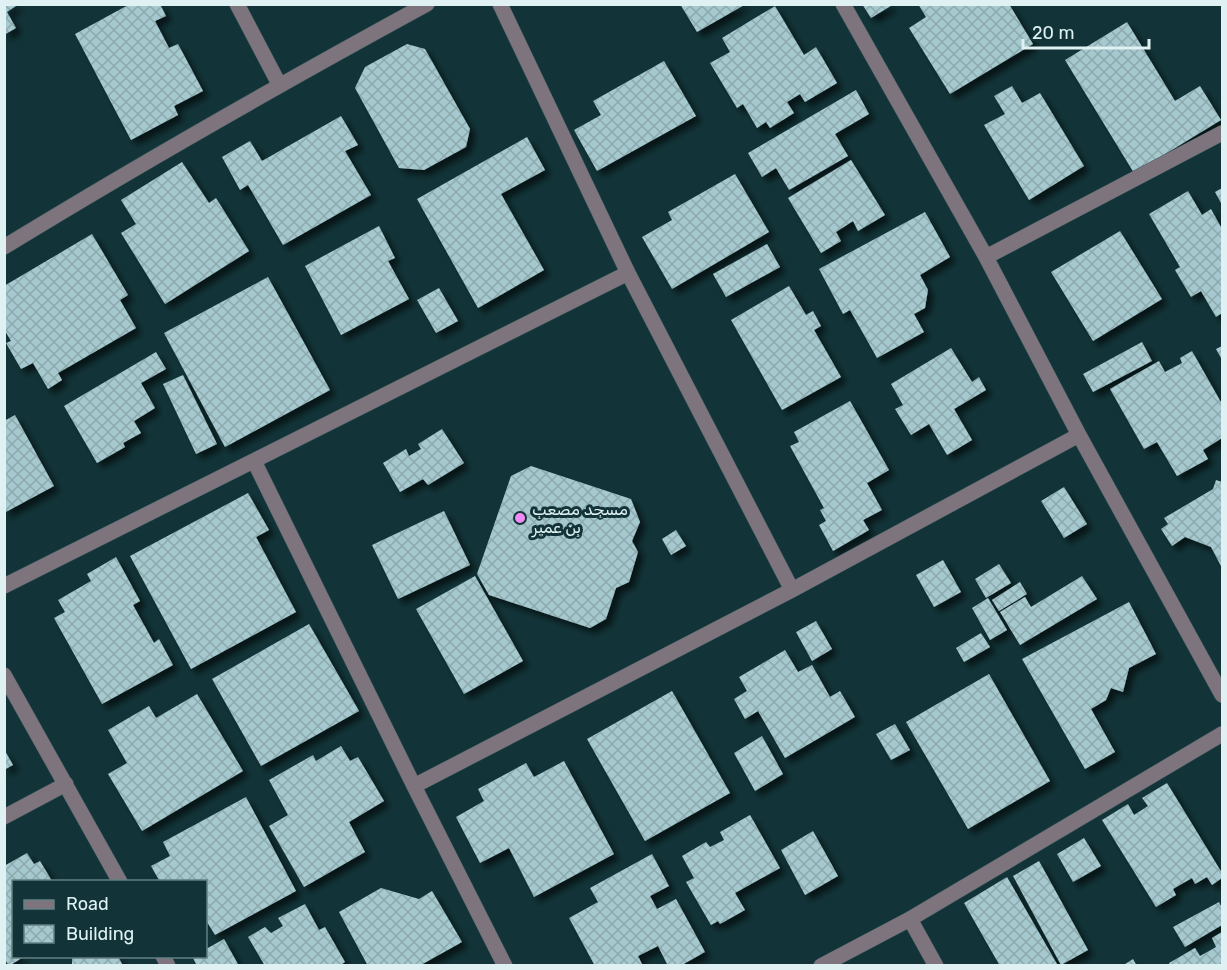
<svg xmlns="http://www.w3.org/2000/svg" width="1227" height="970" viewBox="0 0 1227 970" font-family="Rubik,Cairo,sans-serif">
<style>
.building{fill:url(#building-cross-hatch);filter:url(#shadow)}
.lines{fill:none;stroke-linecap:round;stroke-linejoin:round}
.minor-casing{stroke:#335256;stroke-width:16}
.minor{stroke:#7d747d;stroke-width:15}
.poi-dot{fill:#f18af4;stroke:#123438;stroke-width:2}
.labels{text-anchor:middle;stroke-width:6;stroke-linejoin:round;paint-order:stroke}
.poi-label{font-size:16px;fill:#dff1f3;stroke:#123438;text-anchor:start}
</style>
<defs>
<pattern id="building-cross-hatch" width="8" height="8" patternUnits="userSpaceOnUse" patternTransform="scale(1.5)"><rect width="8" height="8" fill="#a5c9ce"/><path d="M0 0l8 8M0 8l8-8" fill="none" stroke="#8ca9ad"/></pattern>
<filter id="shadow"><feDropShadow dx="5.5" dy="5.5" stdDeviation="3" flood-color="#0009"/></filter>
</defs>
<rect width="100%" height="100%" fill="#123438"/>
<!-- building -->
<path class="building" d="M4,4H19L7,12L16,28L4,35Z
M130,4H160L166,16L155,21L169,48L178,44L203,91L174,106L178,115L131,140L75,34Z
M680,4H746L697,32Z
M862,4H894L871,18Z
M918,4H1009L1033,44L950,94L909,28L926,17Z
M775,6L804,55L816,47L837,83L805,102L800,94L787,102L794,113L770,128L766,122L757,128L743,104L737,108L710,63L730,52L722,38Z
M1127,22L1175,101L1200,86L1221,120L1134,173L1065,60Z
M407,44L425,49L470,129L466,147L424,170L399,168L355,88L365,67Z
M664,61L696,116L597,171L574,130L601,115L593,101Z
M1012,86L1022,103L1040,93L1084,166L1029,200L984,125L1005,114L994,96Z
M856,90L869,114L835,134L848,156L789,190L776,168L762,177L748,153Z
M341,116L358,145L345,151L371,195L283,245L248,185L240,190L222,157L250,141L262,161Z
M527,137L545,170L501,194L544,270L478,308L417,199Z
M851,160L885,215L858,231L853,221L836,232L841,241L821,253L788,198Z
M182,162L209,203L216,198L249,251L165,304L121,233L136,224L121,200Z
M735,174L769,232L672,289L642,237L672,220L668,212Z
M1222,188V205L1215,192Z
M1188,191L1202,215L1211,209L1222,229V313L1216,317L1201,291L1191,297L1175,270L1180,267L1149,214Z
M925,212L950,257L920,275L928,290L925,308L914,314L924,332L877,358L850,310L843,314L819,269Z
M379,226L395,258L388,261L409,299L341,335L305,266Z
M1120,231L1162,299L1093,341L1051,272Z
M92,234L128,295L120,300L136,328L58,373L62,380L48,389L33,363L21,369L6,343L11,341L4,329V286Z
M767,244L780,267L726,297L713,274Z
M268,277L330,390L225,447L164,333Z
M789,286L806,315L813,311L821,326L814,330L841,377L782,410L731,320Z
M439,288L458,321L436,333L417,300Z
M1142,342L1152,361L1093,392L1083,374Z
M1222,346V360L1216,349Z
M951,348L972,382L979,377L986,390L954,409L972,440L947,455L929,424L911,435L895,409L903,405L891,384Z
M1192,351L1222,404V438L1203,450L1208,459L1177,476L1157,442L1144,449L1110,389L1159,361L1165,372L1182,363L1180,358Z
M156,352L166,369L141,383L155,408L134,421L141,433L123,443L125,447L97,463L64,406Z
M183,375L217,444L196,454L163,384Z
M850,401L889,470L867,483L882,510L863,520L869,530L833,551L819,525L826,521L820,510L824,508L790,446L799,442L794,432Z
M15,415L54,486L4,513V421Z
M442,429L464,463L428,485L423,479L400,492L383,463L406,449L409,456L421,449L418,444Z
M531,466L631,499L640,522L632,541L638,552L629,582L616,588L606,619L590,628L489,595L477,574L511,476Z
M1216,480L1222,482V568L1211,547L1185,537L1172,546L1161,529L1168,524L1164,518L1213,489Z
M1064,487L1087,524L1064,538L1041,501Z
M248,493L269,530L256,537L296,612L191,669L130,556Z
M444,511L470,565L398,599L372,545Z
M676,530L686,546L671,555L662,539Z
M116,557L140,601L133,605L154,643L159,639L173,665L102,704L54,618L65,612L58,600L91,581L87,574Z
M943,560L961,592L934,607L916,575Z
M999,564L1011,583L986,598L975,579Z
M475,576L523,661L464,694L416,609Z
M1082,576L1097,599L1020,645L1000,612L1025,597L1031,607Z
M1020,582L1027,594L999,611L992,600Z
M988,598L1007,630L990,640L972,608Z
M1129,602L1156,654L1129,668L1123,692L1111,688L1106,700L1091,709L1115,752L1085,769L1022,659Z
M816,621L832,649L812,661L796,632Z
M309,624L359,711L261,766L212,679Z
M981,633L990,647L964,662L956,648Z
M785,650L798,672L812,665L830,697L840,691L855,717L785,758L758,711L745,719L734,699L747,691L739,677Z
M989,674L1050,781L968,829L906,722Z
M672,691L730,793L645,841L587,739Z
M197,694L243,771L142,831L108,774L127,763L108,730L149,706L156,718Z
M895,724L910,750L891,760L876,734Z
M762,736L783,774L755,791L734,753Z
M341,746L350,761L358,757L384,801L349,822L365,852L304,887L269,826L288,815L269,780L313,755L316,761Z
M4,749L13,765L4,770Z
M564,761L614,854L534,897L509,848L480,863L456,817L484,801L478,789L526,763L534,777Z
M1167,783L1222,873V878L1212,885L1207,877L1195,884L1192,878L1173,889L1176,895L1156,907L1102,820L1128,804L1134,815L1148,806L1142,798Z
M246,797L296,891L215,935L207,922H206V882H160L151,866L170,856L163,842Z
M750,815L780,868L735,893L745,910L720,924L718,921L711,925L686,882L694,878L682,856L706,842L710,847L724,840L720,832Z
M813,831L838,876L805,895L781,850Z
M1084,838L1101,866L1073,882L1057,854Z
M27,853L34,864L40,861L52,881L14,882V956H25L9,966L4,958V866Z
M652,854L669,886L650,896L657,909L676,899L705,952L680,966H668L658,946L638,956L643,966H595L569,918L598,902L590,888Z
M1039,861L1088,950L1061,965L1013,876Z
M1007,877L1057,964L1055,966H1000L964,903Z
M381,888L419,899L432,891L462,942L419,966H368L339,912Z
M1219,902L1222,908V925L1185,947L1173,927Z
M305,904L319,930L325,927L345,962L339,966H265L248,937L265,927L271,933L283,926L278,918Z
M1222,932V966H1170L1169,963L1195,948L1200,956L1216,947L1212,938Z
M224,939L239,966H197L192,956H206V949Z
M72,956H118L123,966H72Z
M1133,959L1137,966H1122Z"/>
<g class="lines">
<defs>
<path id="minor" d="M237,4L279,84
M500,4L628,273L792,590
M843,4L986,257L1079,435L1222,695
M4,247C143,162 284,82 427,4
M986,257L1222,133
M254,461L414,786L505,966
M4,586L628,273
M4,675L120,882
M414,786L792,590L1079,435
M4,817L66,784
M910,919L936,966
M163,956L168,966
M821,966L910,919L1222,734"/>
</defs>
<!-- minor casing -->
<use href="#minor" class="minor-casing"/>
<!-- minor -->
<use href="#minor" class="minor"/>
</g>
<!-- markers -->
<circle class="poi-dot" cx="520" cy="518" r="6"/>
<g class="labels">
<!-- poi labels -->
<g class="poi-label">
<text x="532" y="515">مسجد مصعب<tspan x="532" dy="18">بن عمير</tspan></text>
</g>
</g>
<!-- border -->
<rect width="1227" height="970" fill="none" stroke="#dff1f3" stroke-width="12"/>
<!-- legend -->
<rect x="12" y="880" width="195" height="78" fill="#123438" stroke="#648083" stroke-width="1.5"/>
<rect x="24" y="900" width="30" height="9" fill="#7d747d" stroke="#648083" stroke-width="1.5"/>
<text x="66" y="910" font-size="18" fill="#dff1f3">Road</text>
<rect x="24" y="925" width="30" height="18" fill="url(#building-cross-hatch)" stroke="#648083" stroke-width="1.5"/>
<text x="66" y="940" font-size="18" fill="#dff1f3">Building</text>
<!-- scale -->
<path d="M1023 39v9h126v-9" fill="none" stroke="#dff1f3" stroke-width="3"/>
<text x="1032" y="39" font-size="18" fill="#dff1f3" stroke="#123438" stroke-width="4.5" paint-order="stroke">20 m</text>
</svg>
